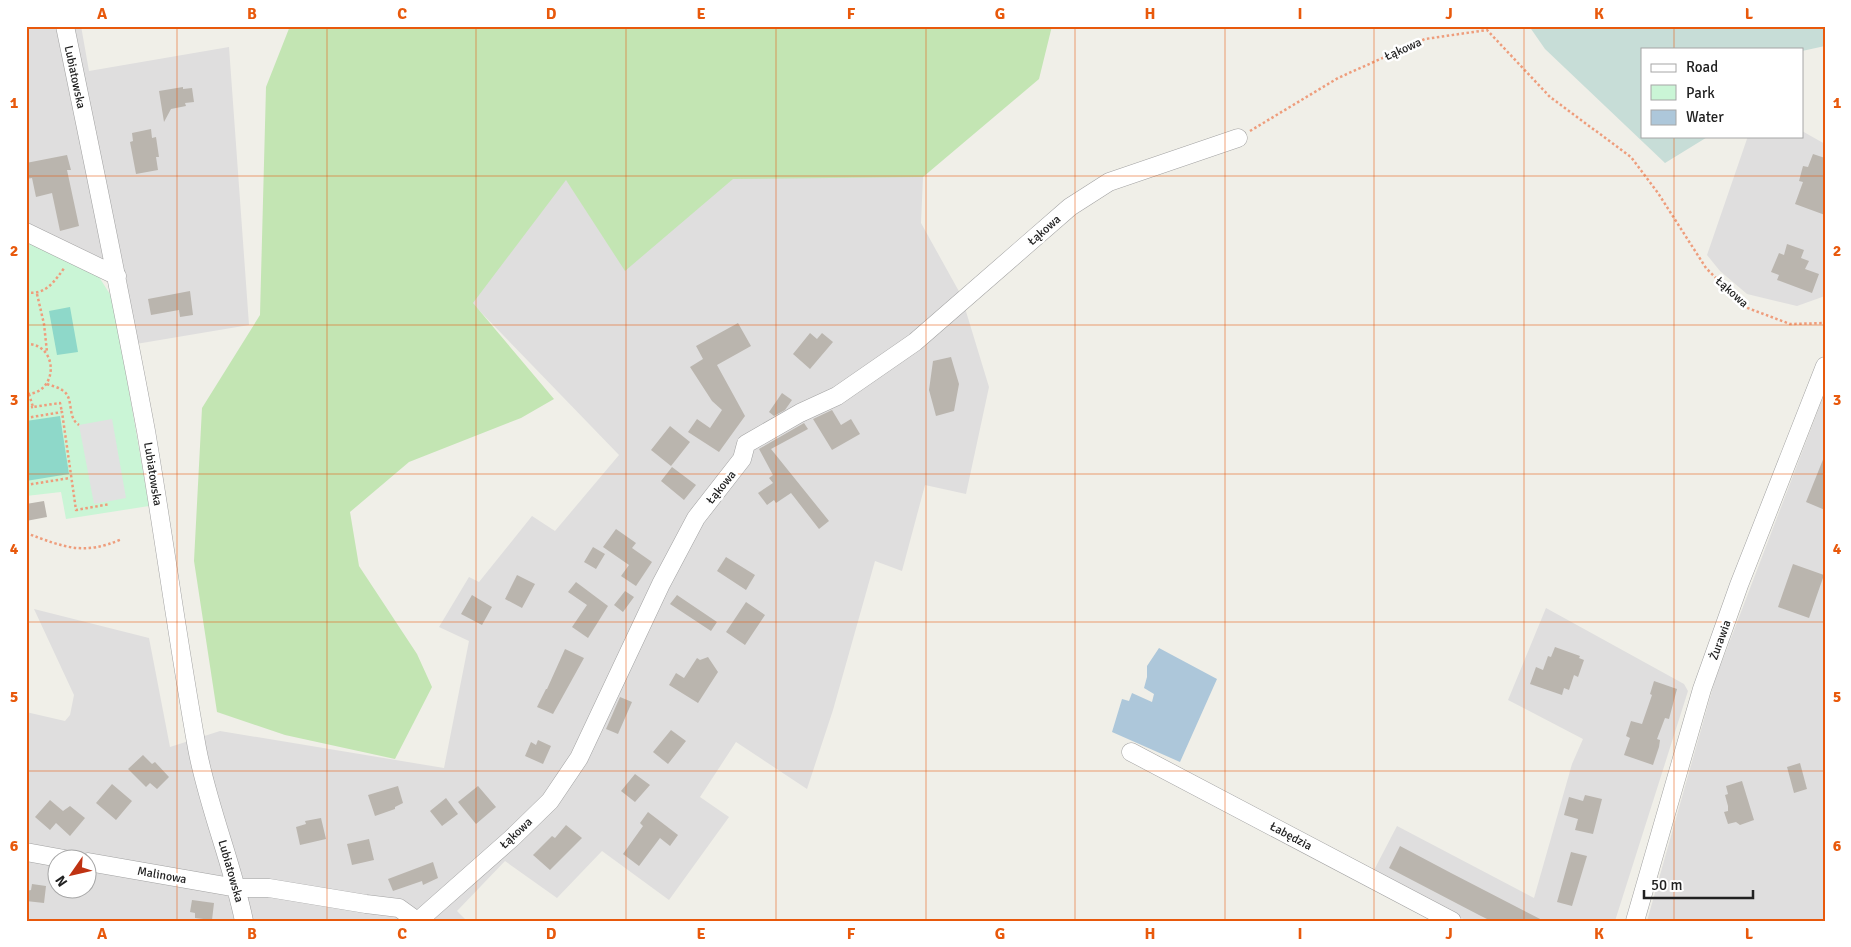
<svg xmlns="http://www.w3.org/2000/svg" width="1851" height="947" viewBox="0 0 1851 947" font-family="Signika,sans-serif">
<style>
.residential{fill:#dfdede;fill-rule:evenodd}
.grass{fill:#c3e5b3}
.wetland{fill:#c7ddd7}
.park{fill:#caf5d6}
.pitch{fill:#8ed8c9}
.parking{fill:#e1e1e1}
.water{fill:#adc7da}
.building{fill:#bab5ae}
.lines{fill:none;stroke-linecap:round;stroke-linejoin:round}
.minor-casing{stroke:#a2a2a2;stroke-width:19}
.path{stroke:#ee9d7c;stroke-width:2.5;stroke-dasharray:2.5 2.5;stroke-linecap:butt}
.minor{stroke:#fff;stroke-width:18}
.grid{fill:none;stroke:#e8590c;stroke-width:1;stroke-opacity:0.55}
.labels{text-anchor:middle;stroke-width:5;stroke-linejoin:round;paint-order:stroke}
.street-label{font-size:12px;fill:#212121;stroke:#fff}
.neatline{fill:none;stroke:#e8590c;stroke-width:2}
.grid-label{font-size:16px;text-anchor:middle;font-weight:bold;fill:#e8590c}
</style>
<rect width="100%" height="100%" fill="#f0efe8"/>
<!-- residential -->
<path class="residential" d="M26,26H81L89,71L229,47L249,325L136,344L122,277L26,222Z
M1802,131L1825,144V296L1797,306L1747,294L1720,271L1707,255L1748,136H1802Z
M734,176L923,177L921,223L961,295L989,387L966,494L925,485L902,571L875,561L833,710L807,789L736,742L700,797L729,817L669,900L602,851L557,898L505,861L457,911L467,921H26V712L65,721L70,715L74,695L34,609L149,638L170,747L220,731L444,768L469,641L439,627L469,577L479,582L532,516L555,531L619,455L472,303L566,179L625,270ZM58,860H88V890H58Z
M1825,392V921H1647L1715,680Z
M1546,608L1684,684L1688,691L1615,921H1467L1373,872L1397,826L1534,898L1572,764L1583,739L1508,700Z"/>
<!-- grass -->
<path class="grass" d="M290,26H1052L1039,79L923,177L733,179L625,271L566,180L473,303L554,399L521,418L409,462L350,512L359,566L417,654L432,687L395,759L285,735L217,712L194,561L202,408L260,315L266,87Z"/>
<!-- wetland -->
<path class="wetland" d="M1529,26H1825V46L1802,51V49H1642V136H1709L1665,163L1545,49Z"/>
<!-- park -->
<path class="park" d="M26,240L99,277L113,299L149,506L66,519L61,492L26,496Z"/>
<!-- pitch -->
<path class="pitch" d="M70,307L78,352L57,355L49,311Z
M60,416L69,474L26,481V421Z"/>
<!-- parking -->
<path class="parking" d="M112,419L126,498L94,504L79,425Z"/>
<!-- water -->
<path class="water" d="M1159,648L1217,679L1180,762L1112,732L1122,699L1129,701L1132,693L1152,702L1154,694L1144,688L1147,677V666Z"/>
<!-- building -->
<path class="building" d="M183,87V89L192,88L194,102L185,103L186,106L171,109L164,122L159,91Z
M151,129L152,138L156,137L159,157H156L158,170L136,174L130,142L133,141L132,133Z
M1813,154L1825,158V215L1795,204L1803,182L1799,181L1803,166L1808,167Z
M67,155L71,170H67L79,226L60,231L52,193L36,197L32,178L26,179V163Z
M1787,244L1804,250L1801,258L1809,261L1805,269L1819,274L1812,293L1777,280L1779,275L1771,272L1779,253L1784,255Z
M190,291L193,315L180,317L179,310L151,315L148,299Z
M738,323L751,346L717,365L745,416L719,452L688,432L697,419L710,428L722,410L712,401L690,367L703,359L696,346Z
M810,333L817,339L822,333L833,342L810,369L793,354Z
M951,357L959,384L954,411L936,416L929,390L933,361Z
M782,393L792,400L785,410L774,416L769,412Z
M832,410L841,425L851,419L860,434L832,450L813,419Z
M804,423L808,429L771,449L829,521L819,529L791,493L776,503L774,500L767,505L758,493L773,483L769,478L773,475L759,449Z
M670,426L690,442L671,466L651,450Z
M1824,457H1825V510L1806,502Z
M672,467L696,485L684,500L661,481Z
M44,501L47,517L26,521V504Z
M616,529L636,543L632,548L652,562L636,586L621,576L629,565L603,547Z
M593,547L605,554L596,569L584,562Z
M726,557L755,575L746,590L717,571Z
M1793,564L1824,575L1809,618L1778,607Z
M517,575L535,584L522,608L505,599Z
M576,582L608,606L588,638L572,627L587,605L568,592Z
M625,591L634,597L623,612L614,605Z
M472,595L492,607L482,625L461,614Z
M677,595L717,622L711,631L670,604Z
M746,602L765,615L745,645L726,632Z
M1555,647L1580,656L1579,658L1584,660L1578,677L1574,675L1569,690L1564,688L1562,695L1530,684L1536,667L1543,670L1548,656L1551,657Z
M565,649L584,658L553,714L537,707L546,689H547Z
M708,657L718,672L698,703L669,685L676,673L684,678L697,658L700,660Z
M1654,681L1677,689L1669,719L1665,718L1657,739L1660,740L1659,747L1653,765L1624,755L1630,738L1626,736L1631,721L1642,724L1652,695L1650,694Z
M620,697L632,702L618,734L606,729Z
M671,730L686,741L668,764L653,752Z
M538,740L551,746L543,764L525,756L531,742L536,745Z
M143,755L152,764L155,762L169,777L157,789L150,783L146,787L128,769Z
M1800,763L1807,789L1794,793L1787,767Z
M635,774L650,785L635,802L621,791Z
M1742,781L1754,820L1740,825L1736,822L1728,824L1724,812L1728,811V806L1725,795L1728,794L1726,786Z
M112,784L132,801L116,820L96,803Z
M398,786L403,803L395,807V809L375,816L368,795Z
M478,786L496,807L476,824L458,802Z
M1585,795L1602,799L1593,834L1575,830L1578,819L1564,815L1569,797L1583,801Z
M446,798L458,814L442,826L430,811Z
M50,800L63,811L70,806L85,818L70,836L56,823L50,830L35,817Z
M648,812L678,835L670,846L660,838L639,866L623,854L643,826L640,823Z
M321,818L326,839L300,845L296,827L306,824L305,821Z
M566,825L582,838L550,870L533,855L552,836L555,838Z
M369,839L374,860L352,865L347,844Z
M1400,846L1451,873L1544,921H1491L1479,915L1389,868Z
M1571,852L1587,856L1572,906L1557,902Z
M433,862L438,878L423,885L422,881L393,891L388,879Z
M32,884L46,886L44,903L26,901V891L31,890Z
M192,900L214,903L212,920L195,918V913L190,912Z"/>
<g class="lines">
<defs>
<path id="minor" d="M65,26C93,161 121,296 146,431C164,537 178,643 197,748C208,807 232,862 244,921
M26,232L117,276
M1131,752L1452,921
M26,852L70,860
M88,862L237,888H269L366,904L399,908L417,921
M418,921L512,838L550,801L579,758L661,584L696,518L742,459L746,444L800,413L837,396L915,342L1070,207L1109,182L1238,138
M1635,921L1702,689L1739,585L1825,366"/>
</defs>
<!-- minor casing -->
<use href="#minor" class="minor-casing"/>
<!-- path -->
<path class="path" d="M1250,131L1338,78L1425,39L1487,30L1550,97L1631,157L1658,193L1706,268L1745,307L1790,324L1825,323
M26,292C45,296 54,282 65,267
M37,294L44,324L47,352
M26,344C59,343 59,394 26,394
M47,384C52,386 58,387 62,390C75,397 66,417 79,425
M29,394L33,407L60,403L62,412
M26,408L33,407
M26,418L62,412L76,510L110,504
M26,485L70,478
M26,533C64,547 83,556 122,539"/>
<!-- minor -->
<use href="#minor" class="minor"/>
</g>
<!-- grid -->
<path class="grid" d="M177,26V921M327,26V921M476,26V921M626,26V921M776,26V921M926,26V921M1075,26V921M1225,26V921M1374,26V921M1524,26V921M1674,26V49M1674,136V921M26,176H1825M26,325H1825M26,474H1825M26,622H1825M26,771H1825"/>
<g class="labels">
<!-- street labels -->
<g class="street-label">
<text transform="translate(1403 49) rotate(-24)" y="4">Łąkowa</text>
<text transform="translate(75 77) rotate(78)" y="4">Lubiatowska</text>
<text transform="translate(1044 230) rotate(-41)" y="4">Łąkowa</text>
<text transform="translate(1732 292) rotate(42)" y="4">Łąkowa</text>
<text transform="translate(153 474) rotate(81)" y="4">Lubiatowska</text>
<text transform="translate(721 487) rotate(-51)" y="4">Łąkowa</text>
<text transform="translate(1720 640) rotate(-70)" y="4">Żurawia</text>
<text transform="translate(516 833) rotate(-43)" y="4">Łąkowa</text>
<text transform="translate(1291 836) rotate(28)" y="4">Łabędzia</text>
<text transform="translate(231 871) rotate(74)" y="4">Lubiatowska</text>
<text transform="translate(162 875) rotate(10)" y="4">Malinowa</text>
</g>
</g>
<!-- border -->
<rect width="1851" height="947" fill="none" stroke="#ffffff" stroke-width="55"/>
<!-- legend -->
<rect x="1641" y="48" width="162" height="90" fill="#ffffff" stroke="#a6a6a6"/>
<rect x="1651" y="64" width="25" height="8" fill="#ffffff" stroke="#a6a6a6"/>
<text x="1686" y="72" font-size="15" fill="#212121">Road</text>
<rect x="1651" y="85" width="25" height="15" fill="#caf5d6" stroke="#a6a6a6"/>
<text x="1686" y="98" font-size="15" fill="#212121">Park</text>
<rect x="1651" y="110" width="25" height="15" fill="#adc7da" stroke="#a6a6a6"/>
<text x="1686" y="122" font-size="15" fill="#212121">Water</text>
<!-- north arrow -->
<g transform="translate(72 874) rotate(236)"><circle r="24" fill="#ffffff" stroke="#a6a6a6"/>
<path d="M0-4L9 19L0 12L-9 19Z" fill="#bf3212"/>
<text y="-8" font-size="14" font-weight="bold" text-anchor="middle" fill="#212121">N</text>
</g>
<!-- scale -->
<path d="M1644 890v8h109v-8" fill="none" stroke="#212121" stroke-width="2.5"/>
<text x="1651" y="890" font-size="15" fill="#212121" stroke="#ffffff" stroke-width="4" paint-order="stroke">50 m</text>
<rect x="28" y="28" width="1796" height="892" class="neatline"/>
<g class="grid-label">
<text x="102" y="19">A</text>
<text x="252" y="19">B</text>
<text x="402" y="19">C</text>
<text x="551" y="19">D</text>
<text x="701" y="19">E</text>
<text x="851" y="19">F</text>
<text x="1000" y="19">G</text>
<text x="1150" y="19">H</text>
<text x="1300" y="19">I</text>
<text x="1449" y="19">J</text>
<text x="1599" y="19">K</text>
<text x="1749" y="19">L</text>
<text x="14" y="108">1</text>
<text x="1837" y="108">1</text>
<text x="14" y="256">2</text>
<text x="1837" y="256">2</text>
<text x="14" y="405">3</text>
<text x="1837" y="405">3</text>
<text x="14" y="554">4</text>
<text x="1837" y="554">4</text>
<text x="14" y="702">5</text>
<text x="1837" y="702">5</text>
<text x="14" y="851">6</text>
<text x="1837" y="851">6</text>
<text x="102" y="939">A</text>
<text x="252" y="939">B</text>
<text x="402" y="939">C</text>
<text x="551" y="939">D</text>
<text x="701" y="939">E</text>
<text x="851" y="939">F</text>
<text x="1000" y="939">G</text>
<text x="1150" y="939">H</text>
<text x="1300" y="939">I</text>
<text x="1449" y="939">J</text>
<text x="1599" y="939">K</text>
<text x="1749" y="939">L</text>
</g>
</svg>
